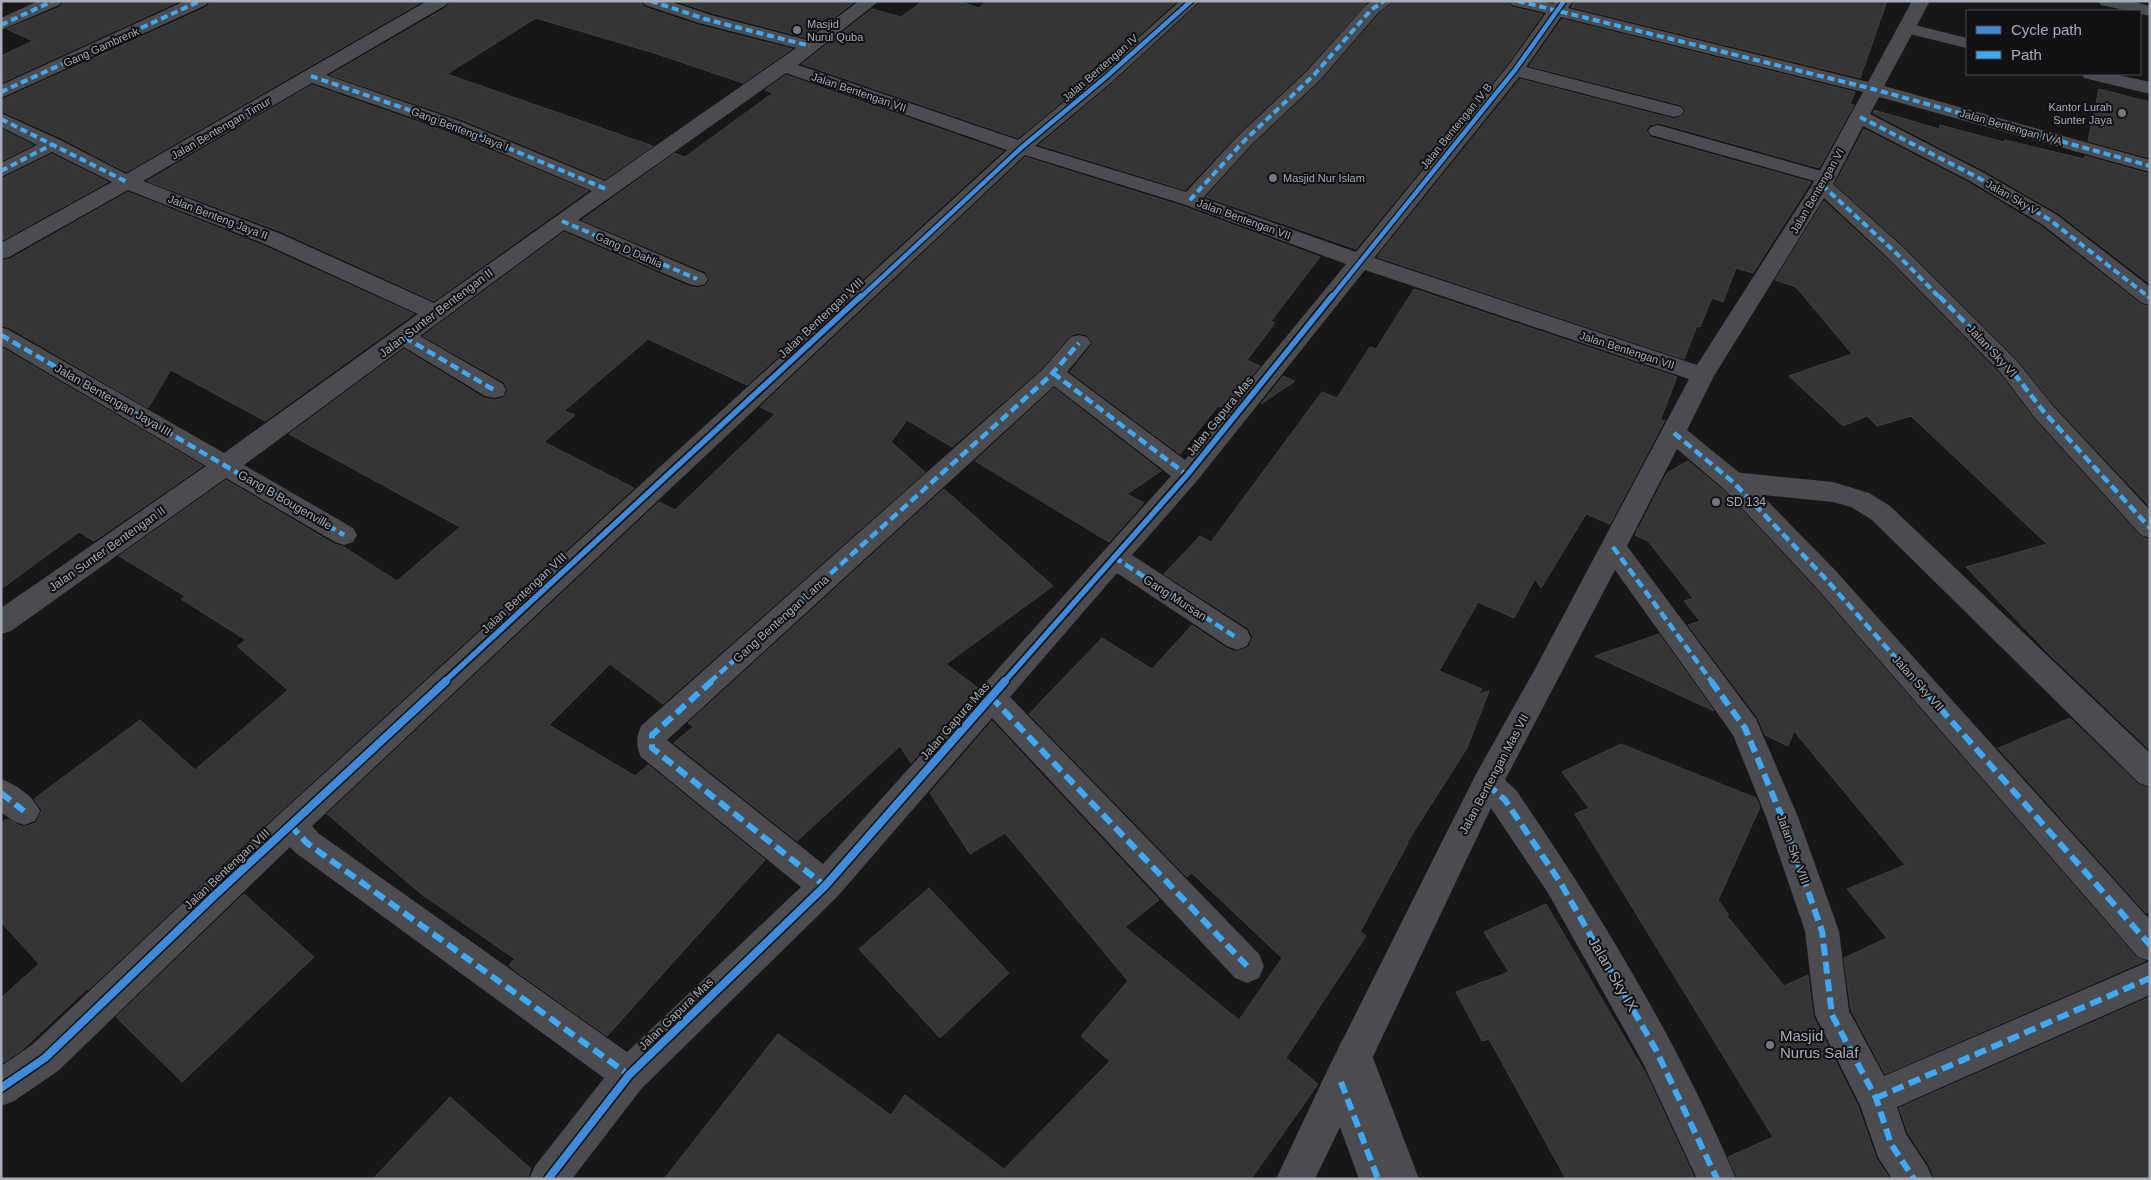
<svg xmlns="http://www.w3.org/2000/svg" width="2151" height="1180" viewBox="0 0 2151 1180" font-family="Arial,sans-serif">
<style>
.building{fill:#353536;stroke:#3f4043}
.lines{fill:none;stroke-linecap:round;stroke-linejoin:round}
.service{fill:#4b4c50;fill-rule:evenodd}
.minor{fill:#4b4c50;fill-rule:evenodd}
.quiet-far2{stroke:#3fa9f5;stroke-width:4;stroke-dasharray:7 4;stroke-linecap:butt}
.quiet-far1{stroke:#3fa9f5;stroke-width:4.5;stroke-dasharray:9 4.5;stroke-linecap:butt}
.quiet{stroke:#3fa9f5;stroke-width:6;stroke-dasharray:12 6;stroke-linecap:butt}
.cycleway-far2-casing{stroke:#111113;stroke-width:7}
.cycleway-far1-casing{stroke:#111113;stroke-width:9}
.cycleway-casing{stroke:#111113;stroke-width:11}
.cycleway-far2{stroke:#408adc;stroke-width:4.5}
.cycleway-far1{stroke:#408adc;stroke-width:5.5}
.cycleway{stroke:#408adc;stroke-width:8}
.poi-dot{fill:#757880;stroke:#111113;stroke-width:2}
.labels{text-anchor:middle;stroke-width:4;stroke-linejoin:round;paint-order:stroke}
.far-poi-label{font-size:11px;fill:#a8adb8;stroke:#111113;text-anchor:start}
.far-street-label{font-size:11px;fill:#a8adb8;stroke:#111113}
.street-label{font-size:12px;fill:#a8adb8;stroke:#111113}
.poi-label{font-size:12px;fill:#a8adb8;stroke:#111113;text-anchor:start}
.near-street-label{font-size:15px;fill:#a8adb8;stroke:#111113}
.near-poi-label{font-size:15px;fill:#a8adb8;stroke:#111113;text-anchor:start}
</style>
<rect width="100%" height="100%" fill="#171717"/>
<!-- building -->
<path class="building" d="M64,1H180L1,83V56L33,41L7,29L60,7Z
M211,1H423L126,172L61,138L1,111V100L207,7Z
M451,1H640L644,7L698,25L792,49L743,83L654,53L536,18L447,74L653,146L605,179L463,120L330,75L447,7Z
M676,1H846L853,3L807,38L712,13Z
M923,1H958L979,8L987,1H1177L1098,72L1018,138L802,64L872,9L901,17Z
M1202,1H1368L1306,70L1236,136L1185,190L1039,145L1114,82Z
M1395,1H1507L1512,7L1543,14L1507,65L1356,249L1206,197L1252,146L1322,80L1378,15Z
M1575,1H1887L1860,78L1571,7Z
M1562,19L1855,92L1850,104L1854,105L1819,168L1659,123L1650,125L1646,130L1650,137L1811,182L1753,273L1736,268L1723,302L1712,298L1700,327L1697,326L1684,359L1377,257L1520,79L1674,119L1682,116L1686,111L1681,105L1529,66Z
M786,75L1003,151L747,385L648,339L564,411L575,415L544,442L634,488L201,884L88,990L87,989L22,1050L1,1064V998L39,964L1,922V823L7,819L23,827L36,823L42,810L34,799L140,720L195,770L288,690L237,646L246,640L181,599L185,596L119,556L226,480L334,544L342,546L397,581L460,527L289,434L404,349L484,398L494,400L503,398L508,391L504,382L423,336L564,232L688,286L697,288L705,286L710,280L706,272L582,220L675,153L685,157L773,93L765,90Z
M312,85L447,132L588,191L434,301L282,232L147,181Z
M2099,89L2150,102V158L2088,141Z
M1874,110L1939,129L1940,125L2004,142L2005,140L2084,159L2085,156L2150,174V284L2058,213L1985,171L1873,113Z
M1,129L33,145L1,161Z
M1864,129L1969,183L2042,227L2141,304L2150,307V507L2054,405L2018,360L1906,248L1835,184Z
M52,154L108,182L1,241V179Z
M1025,157L1182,206L1320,257L1271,321L1275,323L1247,360L1260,366L1225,409L1218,406L1180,454L1070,372L1093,343L1087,335L1079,333L1071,335L1041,369L952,447L907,420L891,442L925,472L663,704L610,664L549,725L635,776L648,765L765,860L607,1036L517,972L509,965L515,959L420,893L327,814L659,502L675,510L775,414L760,407Z
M128,192L264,246L414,314L265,421L171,370L148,408L10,328L1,325V261L10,259Z
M1824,201L1888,260L2000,374L2034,419L2140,536L2150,540V750L2049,654L1966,567L2047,544L1911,416L1877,426L1867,416L1843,426L1789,376L1852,354L1796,287L1775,280Z
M1414,289L1677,377L1660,421L1665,420L1610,524L1586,514L1541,588L1535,579L1514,618L1478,602L1439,671L1482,689L1478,694L1489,691L1467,748L1406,844L1408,843L1360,932L1366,936L1286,1058L1318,1084L1251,1179H664L778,1034L891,1115L905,1095L1004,1169L1110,1061L1081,1036L1128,981L1005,833L970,854L930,793L992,721L1159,900L1125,927L1239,1020L1282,958L1192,873L1187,877L1029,714L1102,638L1152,669L1192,625L1226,648L1236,652L1249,647L1253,637L1248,628L1164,574L1200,536L1211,542L1322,392L1337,398L1370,347L1376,349Z
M1,347L203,466L94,541L79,532L1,589Z
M1283,376L1295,381L1261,404Z
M1054,388L1161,471L1127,494L1144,503L1109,542L975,461Z
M1688,461L1723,490L1813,586L2137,958L2145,961L1885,1074L1851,1010L1844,958L1887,938L1847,889L1905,865L1794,731L1788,746L1765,735L1758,718L1688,625L1700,621L1684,601L1693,598L1648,541L1635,535L1667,473Z
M944,489L1053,586L946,664L978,688L911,763L900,746L797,841L674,743L693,727L688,723Z
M1659,634L1714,711L1595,656Z
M2070,718L2138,784L2150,789V911L2146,913L1998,748Z
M1621,744L1756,798L1760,807L1718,900L1729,915L1727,916L1784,986L1808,975L1813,1016L1858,1106L1876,1158L1890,1179H1738L1728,1157L1773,1137L1575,814L1589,808L1562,772Z
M929,888L1009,973L940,1038L859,949Z
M244,894L314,957L182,1082L116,1017Z
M1546,904L1646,1074L1695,1179H1566L1489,1039L1482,1041L1456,992L1509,972L1484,932Z
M2150,997V1179H1935L1929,1165L1908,1133L1899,1108Z
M450,1097L531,1169L527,1179H373Z"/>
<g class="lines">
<!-- service -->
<path class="service" d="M1907,23L1967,38V48L1901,32L1898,28L1901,24Z
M2082,74H2114L2150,82V94L2084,78Z
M1658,125L1832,174L1835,178L1832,182L1825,184L1651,135L1648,131L1651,127Z
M1733,472L1833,482L1869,493L1890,506L2150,753V787L2139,783L1872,520L1851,507L1833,502L1733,492L1724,489L1720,482L1724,475Z
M1354,1037L1367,1042L1419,1179H1381L1336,1055L1341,1042Z"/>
<!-- minor -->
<path class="minor" d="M38,1H62L59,5L1,30V18Z
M185,1H209L206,5L1,98V85Z
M427,1H449L446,5L326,75L462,122L605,181L796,48L699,23L645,5L642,1H669L711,15L807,40L859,1H879L798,65L1018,140L1099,73L1180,1H1200L1113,81L1035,146L1186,192L1237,137L1307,71L1365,6L1372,1H1393L1377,14L1321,79L1251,145L1203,198L1356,252L1508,66L1546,13L1512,5L1509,1H1540L1553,4L1555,1H1573L1568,8L1868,82L1912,1H1930L1884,86L2150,160V172L1879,97L1870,114L1984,173L2057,215L2150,287V305L2142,303L2043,225L1970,181L1863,126L1833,184L1905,249L2017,361L2053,406L2150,510V538L2141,535L2035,418L2001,373L1889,259L1824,198L1714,376L1687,430L1742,475L1834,569L2150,920V995L1897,1107L1906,1134L1927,1166L1933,1179H1892L1878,1157L1860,1105L1815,1015L1805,931L1766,817L1733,735L1615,570L1505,780L1516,790C1599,911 1679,1043 1736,1179H1697L1643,1063L1548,893L1491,808L1360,1084L1397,1179H1359L1340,1127L1315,1179H1276L1328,1069L1476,774L1535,669L1689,379L1365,270L1196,482L1132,555L1247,630L1251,638L1247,646L1237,650L1227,646L1117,573L1010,697L1259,954L1264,966L1259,978L1247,983L1235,978L992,718L837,897L642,1088L572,1179H529L535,1166L604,1078L296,853L290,847L58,1071L14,1101L1,1106V1066L32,1045L202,885L1007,150L786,73L578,220L705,274L708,279L705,284L697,286L689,284L564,230L420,336L503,384L506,390L503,396L494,398L485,396L404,347L244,465L353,528L357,535L353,542L344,545L335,542L226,478L11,631L1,634V608L206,466L1,345V327L9,330L224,453L418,314L265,244L128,190L9,257L1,259V243L112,182L52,152L1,177V163L37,145L1,127V113L60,140L126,174ZM1561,17L1863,92L1812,185L1697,365L1374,258L1519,77L1674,117L1681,115L1684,111L1681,107L1526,67ZM312,83L448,130L592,191L434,303L281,234L143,181ZM1025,155L1183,204L1346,264L1185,460L1067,372L1091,343L1087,337L1079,335L1071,337L1042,370L641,726C636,737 636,746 641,757L801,887L627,1052L318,833L312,826ZM1054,386L1171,476L823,864L667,740ZM1677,449L1724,489L1814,585L2138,957L2150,961L1884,1076L1849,1011L1839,931L1798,817L1756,719L1627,546Z
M2098,1H2131L2150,6V16L2140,14V11H2129L2101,5Z
M1,779C17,785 33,796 40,811L35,821L24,825L13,821L1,812Z"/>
<!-- quiet-far2 -->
<path class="quiet-far2" d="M651,1L705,19L810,46
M1518,1L1873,89L2150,166
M1,25L53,1
M311,76L455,126L606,189
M1,92L200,1
M1860,117L1977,177L2050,220L2150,298
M1,119L127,182
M1,171L53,144
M1822,185L1897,254L1940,298
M1190,200L1244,141L1314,75L1371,10L1384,1
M562,221L697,279"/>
<!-- quiet-far1 -->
<path class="quiet-far1" d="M1939,296L2009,367L2044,412L2150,528
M2148,296L2150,298
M1,335L344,535
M404,337L494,390
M1053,373L1187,475
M1674,433L1733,482L1824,577L1917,682
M1613,547L1712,682
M1114,557L1237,638
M710,682L1050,376L1079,343"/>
<!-- quiet -->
<path class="quiet" d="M712,681L652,735V748L825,886
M1711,681L1745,728L1782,817L1822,931L1832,1015L1876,1098L1891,1144L1914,1179
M1916,681L2150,945
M991,697L1247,966
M1487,784L1505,800L1560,882L1656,1050L1717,1179
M1,793L24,811
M290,825L307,843L629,1075L626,1078
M1341,1082L1378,1179
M1876,1098L2150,978"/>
<defs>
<path id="cycleway-far2" d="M860,298L1021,148L1106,77L1191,1
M1331,298L1515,70L1564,1"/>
<path id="cycleway-far1" d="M444,682L861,296
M1004,682L1187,475L1332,296"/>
<path id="cycleway" d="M1,1088L45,1058L214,896L446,681
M548,1179L629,1075L825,886L1005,681"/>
</defs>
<!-- cycleway-far2 casing -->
<use href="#cycleway-far2" class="cycleway-far2-casing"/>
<!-- cycleway-far1 casing -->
<use href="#cycleway-far1" class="cycleway-far1-casing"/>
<!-- cycleway casing -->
<use href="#cycleway" class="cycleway-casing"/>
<!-- cycleway-far2 -->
<use href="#cycleway-far2" class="cycleway-far2"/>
<!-- cycleway-far1 -->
<use href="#cycleway-far1" class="cycleway-far1"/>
<!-- cycleway -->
<use href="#cycleway" class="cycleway"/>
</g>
<!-- markers -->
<g class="poi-dot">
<circle cx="797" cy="30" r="5"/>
<circle cx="2122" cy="113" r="5"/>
<circle cx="1273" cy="178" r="5"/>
<circle cx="1716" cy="502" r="5"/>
<circle cx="1770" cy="1045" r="5"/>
</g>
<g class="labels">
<!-- far-poi labels -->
<g class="far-poi-label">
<text x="807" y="28">Masjid<tspan x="807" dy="13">Nurul Quba</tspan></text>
<text x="2112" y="111" text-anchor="end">Kantor Lurah<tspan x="2112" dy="13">Sunter Jaya</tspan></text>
<text x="1283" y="182">Masjid Nur Islam</text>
</g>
<!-- far-street labels -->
<g class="far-street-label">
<text transform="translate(101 47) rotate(-24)" y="4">Gang Gambrenk</text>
<text transform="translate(1100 68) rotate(-41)" y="4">Jalan Bentengan IV</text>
<text transform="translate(859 92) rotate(19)" y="4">Jalan Bentengan VII</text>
<text transform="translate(1456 126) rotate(-51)" y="4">Jalan Bentengan IV B</text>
<text transform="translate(2011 127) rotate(16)" y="4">Jalan Bentengan IV A</text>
<text transform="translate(221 128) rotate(-30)" y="4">Jalan Bentengan Timur</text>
<text transform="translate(460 129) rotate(21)" y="4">Gang Benteng Jaya I</text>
<text transform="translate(1817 191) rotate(-60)" y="4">Jalan Bentengan VI</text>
<text transform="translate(2012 197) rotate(30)" y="4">Jalan Sky V</text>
<text transform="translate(218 217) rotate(21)" y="4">Jalan Benteng Jaya II</text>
<text transform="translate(1244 219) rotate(20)" y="4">Jalan Bentengan VII</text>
<text transform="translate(629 250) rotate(24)" y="4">Gang D Dahlia</text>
<text transform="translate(1627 350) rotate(18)" y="4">Jalan Bentengan VII</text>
</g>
<!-- street labels -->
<g class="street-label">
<text transform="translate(436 313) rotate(-37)" y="4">Jalan Sunter Bentengan II</text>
<text transform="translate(821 318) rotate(-43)" y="4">Jalan Bentengan VIII</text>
<text transform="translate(1992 351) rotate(47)" y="4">Jalan Sky VI</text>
<text transform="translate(113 400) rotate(30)" y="4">Jalan Bentengan Jaya III</text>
<text transform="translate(1220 416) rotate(-51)" y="4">Jalan Gapura Mas</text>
<text transform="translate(285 500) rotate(30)" y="4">Gang B Bougenville</text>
<text transform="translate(107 549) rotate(-35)" y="4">Jalan Sunter Bentengan II</text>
<text transform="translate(524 593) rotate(-43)" y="4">Jalan Bentengan VIII</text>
<text transform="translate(1175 598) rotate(33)" y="4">Gang Mursan</text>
<text transform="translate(781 619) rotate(-42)" y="4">Gang Bentengan Lama</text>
<text transform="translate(1918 683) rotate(48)" y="4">Jalan Sky VII</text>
<text transform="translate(955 721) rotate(-49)" y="4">Jalan Gapura Mas</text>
<text transform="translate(1494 774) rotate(-62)" y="4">Jalan Bentengan Mas VII</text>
<text transform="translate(1793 849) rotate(70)" y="4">Jalan Sky VIII</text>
<text transform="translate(227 869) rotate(-43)" y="4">Jalan Bentengan VIII</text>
<text transform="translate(676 1014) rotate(-44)" y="4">Jalan Gapura Mas</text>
</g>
<!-- poi labels -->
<g class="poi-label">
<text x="1726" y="506">SD 134</text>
</g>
<!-- near-street labels -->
<g class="near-street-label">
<text transform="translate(1613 974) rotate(60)" y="5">Jalan Sky IX</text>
</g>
<!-- near-poi labels -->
<g class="near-poi-label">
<text x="1780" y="1041">Masjid<tspan x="1780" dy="17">Nurus Salaf</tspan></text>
</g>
</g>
<!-- border -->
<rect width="2151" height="1180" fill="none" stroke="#a8adb8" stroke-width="5"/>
<!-- legend -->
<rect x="1966" y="10" width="175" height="65" fill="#111113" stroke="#4d4f55"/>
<rect x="1976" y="26" width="25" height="8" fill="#408adc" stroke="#4d4f55"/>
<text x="2011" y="35" font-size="15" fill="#a8adb8">Cycle path</text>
<rect x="1976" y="51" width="25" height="8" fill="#3fa9f5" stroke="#4d4f55"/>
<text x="2011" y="60" font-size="15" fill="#a8adb8">Path</text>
</svg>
